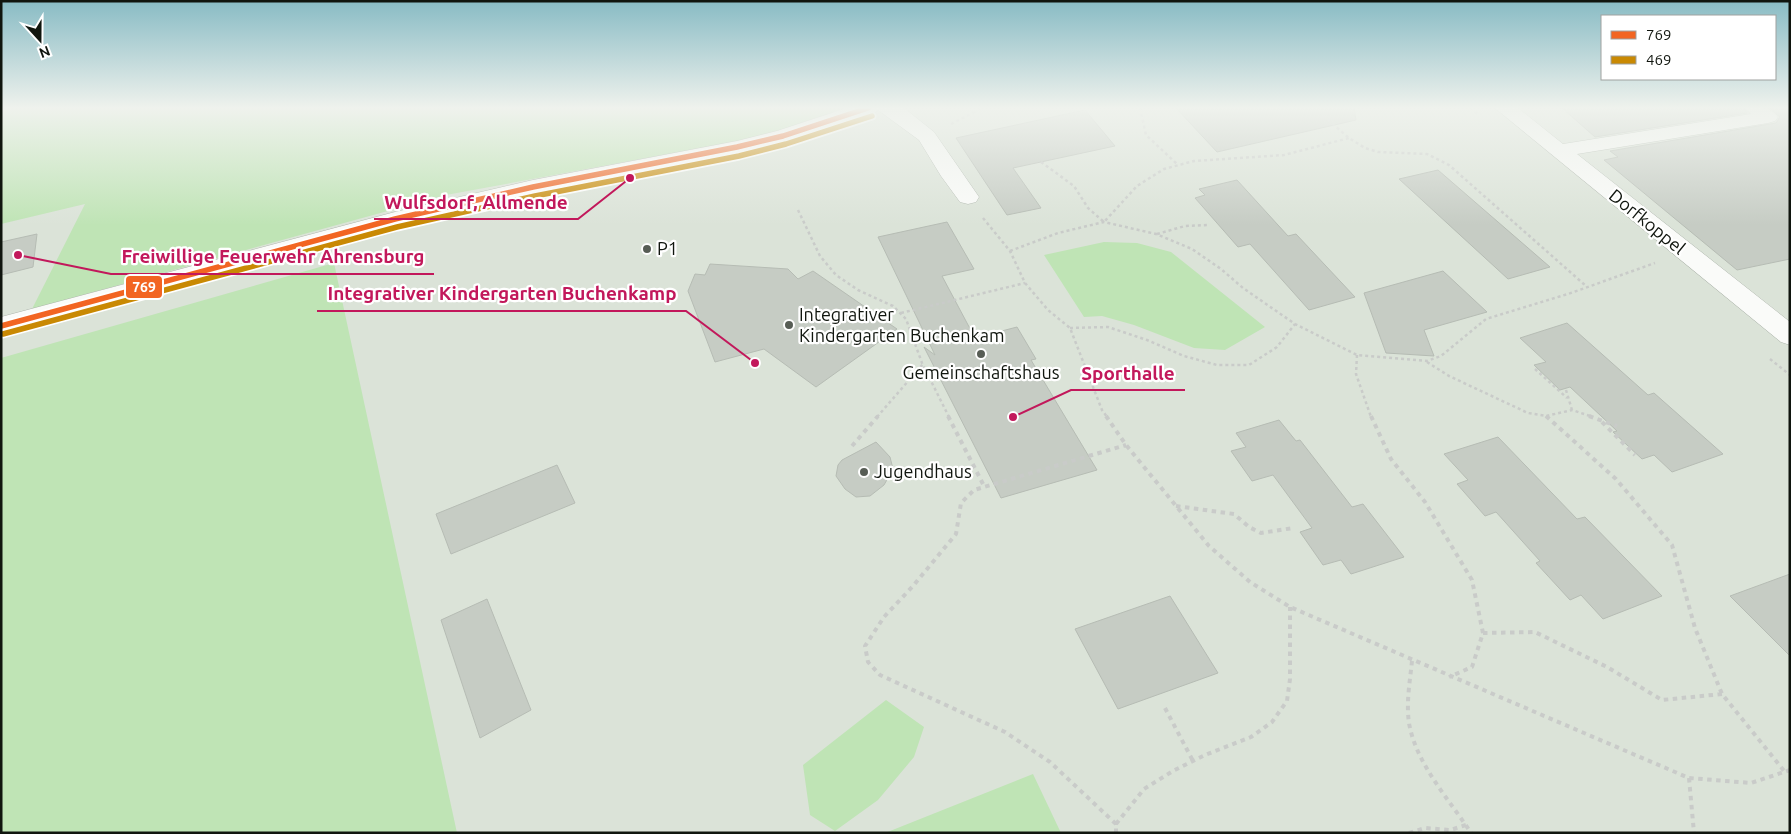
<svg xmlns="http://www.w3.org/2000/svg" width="1791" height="834" viewBox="0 0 1791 834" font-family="Ubuntu,sans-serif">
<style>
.green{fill:#bfe4b5}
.building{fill:#c6ccc4;stroke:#b6bcb4}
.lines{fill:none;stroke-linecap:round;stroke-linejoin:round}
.minor-casing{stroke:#adb4ab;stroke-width:1}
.path-far1{stroke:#c9cbc9;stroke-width:2.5;stroke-dasharray:3 3;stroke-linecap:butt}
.path{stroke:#c9cbc9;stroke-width:4;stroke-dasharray:4.5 4.5;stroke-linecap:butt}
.minor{fill:#fafbf9;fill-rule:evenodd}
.bus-1-casing{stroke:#fff;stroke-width:9}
.bus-2-casing{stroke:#fff;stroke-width:9}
.bus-1{stroke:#f26522;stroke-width:5.5}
.bus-2{stroke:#c98903;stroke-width:5.5}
.poi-dot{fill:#575d55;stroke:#fff;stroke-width:2}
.labels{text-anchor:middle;stroke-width:4.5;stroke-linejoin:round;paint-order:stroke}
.street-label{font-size:18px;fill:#10150e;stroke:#fff}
.poi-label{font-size:18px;fill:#10150e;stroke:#fff;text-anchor:start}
.leader{fill:none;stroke:#c2185b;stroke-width:2}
.callout-dot{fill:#c2185b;stroke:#fff;stroke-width:2}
.callout-label{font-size:19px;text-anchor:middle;font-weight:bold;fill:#c2185b;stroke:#fff;stroke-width:4.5;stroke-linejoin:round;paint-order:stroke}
.line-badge{stroke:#fff;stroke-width:2}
.badge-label{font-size:14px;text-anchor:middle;font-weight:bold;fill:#fff}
</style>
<rect width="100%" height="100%" fill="#dbe3d8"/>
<!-- green -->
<path class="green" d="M8,108H845L778,131L733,142L446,195L32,309L85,204L1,224V113Z
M1104,242L1137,243L1171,252L1265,327L1225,350L1194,348L1134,325L1102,316L1084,317L1044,255Z
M334,263L457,833H1V358Z
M886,700L924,727L914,757L878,800L835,831L810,815L803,765Z
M1033,774L1061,833H885Z"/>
<!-- building -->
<path class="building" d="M1176,108H1354L1356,120L1217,152Z
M1562,108H1744L1747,113L1595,137Z
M1770,108H1790V259L1737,270L1604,160L1618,157L1610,151L1776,123L1780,117Z
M1085,110L1115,146L1013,168L1041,208L1007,215L956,138Z
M1438,170L1550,267L1508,279L1399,179Z
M1237,180L1288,236L1296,234L1355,297L1309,310L1250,244L1238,247L1195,198L1205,195L1199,189Z
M947,222L974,269L942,276L975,338L1017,327L1036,359L1031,360L1097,470L1001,498L924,347L935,355L878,237Z
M37,234L33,267L1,275V242Z
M710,264L788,269L798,279L813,271L897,329L816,387L764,349L715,362L688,291L695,274L705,275Z
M1443,271L1487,312L1424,330L1434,356L1386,353L1364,293Z
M1567,323L1648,395L1654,393L1723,454L1672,472L1654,455L1642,459L1613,432L1617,431L1570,387L1560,390L1534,365L1546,362L1520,338Z
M1279,420L1296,441L1300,440L1352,507L1363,504L1404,557L1351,574L1341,560L1323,565L1300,532L1312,528L1273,475L1252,481L1231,451L1246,447L1236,433Z
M1498,437L1577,519L1585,517L1662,596L1603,619L1581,595L1570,600L1536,563L1540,561L1496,512L1485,516L1457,484L1468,480L1444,454Z
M876,442L890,457L893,469L884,485L870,496L856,497L845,489L836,476L838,465L842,460Z
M557,465L575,503L451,554L436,514Z
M1790,574V656L1730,596Z
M1170,596L1218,673L1118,709L1075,629Z
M487,599L531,710L480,738L441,620Z"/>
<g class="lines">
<defs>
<path id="minor" d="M847,108H904L934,132L979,197L976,202L968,204L960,202L941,176L919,140L878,110L876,112L790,140L737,153L533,194L397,226L1,335V317L395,212L533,180L737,141L777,131Z
M1495,108H1518L1563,144L1751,114L1746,108C1759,108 1770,106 1778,117L1775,121L1768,123L1577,154L1790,322V345L1781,342Z"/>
</defs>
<!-- minor casing -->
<use href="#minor" class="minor-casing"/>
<!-- path-far1 -->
<path class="path-far1" d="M1140,108L1146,135L1177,164
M1314,108L1349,138L1365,148L1378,152L1427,154L1449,165L1586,286
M1470,108L1478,114
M951,124L982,108
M1041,162L1074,186L1088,208L1104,222L1137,186L1164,169L1194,161L1284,155L1349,138
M798,210L820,256L836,275L858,290L893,306L906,319L922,363L949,417
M983,218L1010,251L1025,283L1048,310L1070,328L1102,410L1107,417
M1157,234L1185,226L1207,225
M1010,251L1058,233L1104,222L1156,234L1192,249L1221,269L1243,288L1295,324L1357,355L1427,361L1441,356L1486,319L1568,294L1655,263
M901,313L1025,283
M1070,328L1108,327L1147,340L1184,356L1217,365H1249L1277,347L1295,324
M1357,355L1356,374L1371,417
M1770,359L1790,375
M1427,362L1449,376L1528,413L1546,416L1572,410L1593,417
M1535,369L1567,398
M1566,390L1572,410
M1546,416L1547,417
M877,417L923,364"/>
<!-- path -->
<path class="path" d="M948,416L984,486
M1106,416L1126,445L1209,546L1250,582L1290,607L1689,778L1751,783L1790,770
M1371,416L1391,459L1425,502L1472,580L1483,633L1472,667L1449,677
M1546,416L1616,479L1672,545L1695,628L1722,694L1785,772
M1589,416L1617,426
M1602,422L1635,455
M852,446L878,416
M1176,506L1234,514L1249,527L1261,533L1293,528
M1483,633L1535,632L1607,667L1662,700L1722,694
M1412,661C1410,681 1406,702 1409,723C1416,764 1449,799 1471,833
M1165,708L1193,761
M1689,778L1694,833
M1116,824L1050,762L1005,732L880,675L868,662L865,646L884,617L913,586L956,534L961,503L974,490L1126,445
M1116,833V824L1144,789L1173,771L1205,755L1251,737L1272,722L1287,701L1290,679V607
M1409,833L1425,828L1450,830L1466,825"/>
<!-- minor -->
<use href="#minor" class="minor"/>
<defs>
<path id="bus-1" d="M1,326L395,219L533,187L737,147L783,136L868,108"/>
<path id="bus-2" d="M3,334L397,227L535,196L739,156L786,144L872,116"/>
</defs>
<!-- bus-1 casing -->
<use href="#bus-1" class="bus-1-casing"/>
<!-- bus-2 casing -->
<use href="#bus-2" class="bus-2-casing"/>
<!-- bus-1 -->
<use href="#bus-1" class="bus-1"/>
<!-- bus-2 -->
<use href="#bus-2" class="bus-2"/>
</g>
<!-- sky -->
<linearGradient id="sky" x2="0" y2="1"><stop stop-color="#88bbc4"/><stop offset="0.48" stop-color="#eff2ed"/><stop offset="1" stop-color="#eff2ed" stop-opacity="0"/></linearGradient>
<rect width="1791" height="225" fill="url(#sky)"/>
<!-- markers -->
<g class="poi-dot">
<circle cx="647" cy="249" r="5"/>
<circle cx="789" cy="325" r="5"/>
<circle cx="981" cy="354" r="5"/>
<circle cx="864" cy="472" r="5"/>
</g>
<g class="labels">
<!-- street labels -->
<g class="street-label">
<text transform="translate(1647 222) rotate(39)" y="6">Dorfkoppel</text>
</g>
<!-- poi labels -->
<g class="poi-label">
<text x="657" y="255">P1</text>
<text x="799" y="321">Integrativer<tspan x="799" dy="21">Kindergarten Buchenkam</tspan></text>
<text x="981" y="379" text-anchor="middle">Gemeinschaftshaus</text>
<text x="874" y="478">Jugendhaus</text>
</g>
</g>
<!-- callouts -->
<path class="leader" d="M630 178L578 219H374M18 255L111 274H434M755 363L686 311H317M1013 417L1071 390H1185"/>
<g class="callout-dot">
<circle cx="630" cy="178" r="5"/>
<circle cx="18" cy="255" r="5"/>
<circle cx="755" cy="363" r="5"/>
<circle cx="1013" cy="417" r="5"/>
</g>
<g class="callout-label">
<text x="476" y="209">Wulfsdorf, Allmende</text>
<text x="273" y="263">Freiwillige Feuerwehr Ahrensburg</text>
<text x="502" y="300">Integrativer Kindergarten Buchenkamp</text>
<text x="1128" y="380">Sporthalle</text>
</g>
<rect class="line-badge" x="125" y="275" width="38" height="24" rx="5" fill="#f26522"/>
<g class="badge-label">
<text x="144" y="292">769</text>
</g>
<!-- border -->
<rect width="1791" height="834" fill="none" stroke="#10150e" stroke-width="5"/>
<!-- legend -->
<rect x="1601" y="15" width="175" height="65" fill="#ffffff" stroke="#9fa19f"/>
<rect x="1611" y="31" width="25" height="8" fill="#f26522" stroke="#9fa19f"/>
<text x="1646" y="40" font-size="15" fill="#10150e">769</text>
<rect x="1611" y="56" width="25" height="8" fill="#c98903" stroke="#9fa19f"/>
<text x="1646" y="65" font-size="15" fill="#10150e">469</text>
<!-- north arrow -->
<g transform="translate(40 40) rotate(159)" stroke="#ffffff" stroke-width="4" paint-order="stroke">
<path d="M0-4L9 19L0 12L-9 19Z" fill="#10150e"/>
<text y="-8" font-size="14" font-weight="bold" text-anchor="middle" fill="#10150e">N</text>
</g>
</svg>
